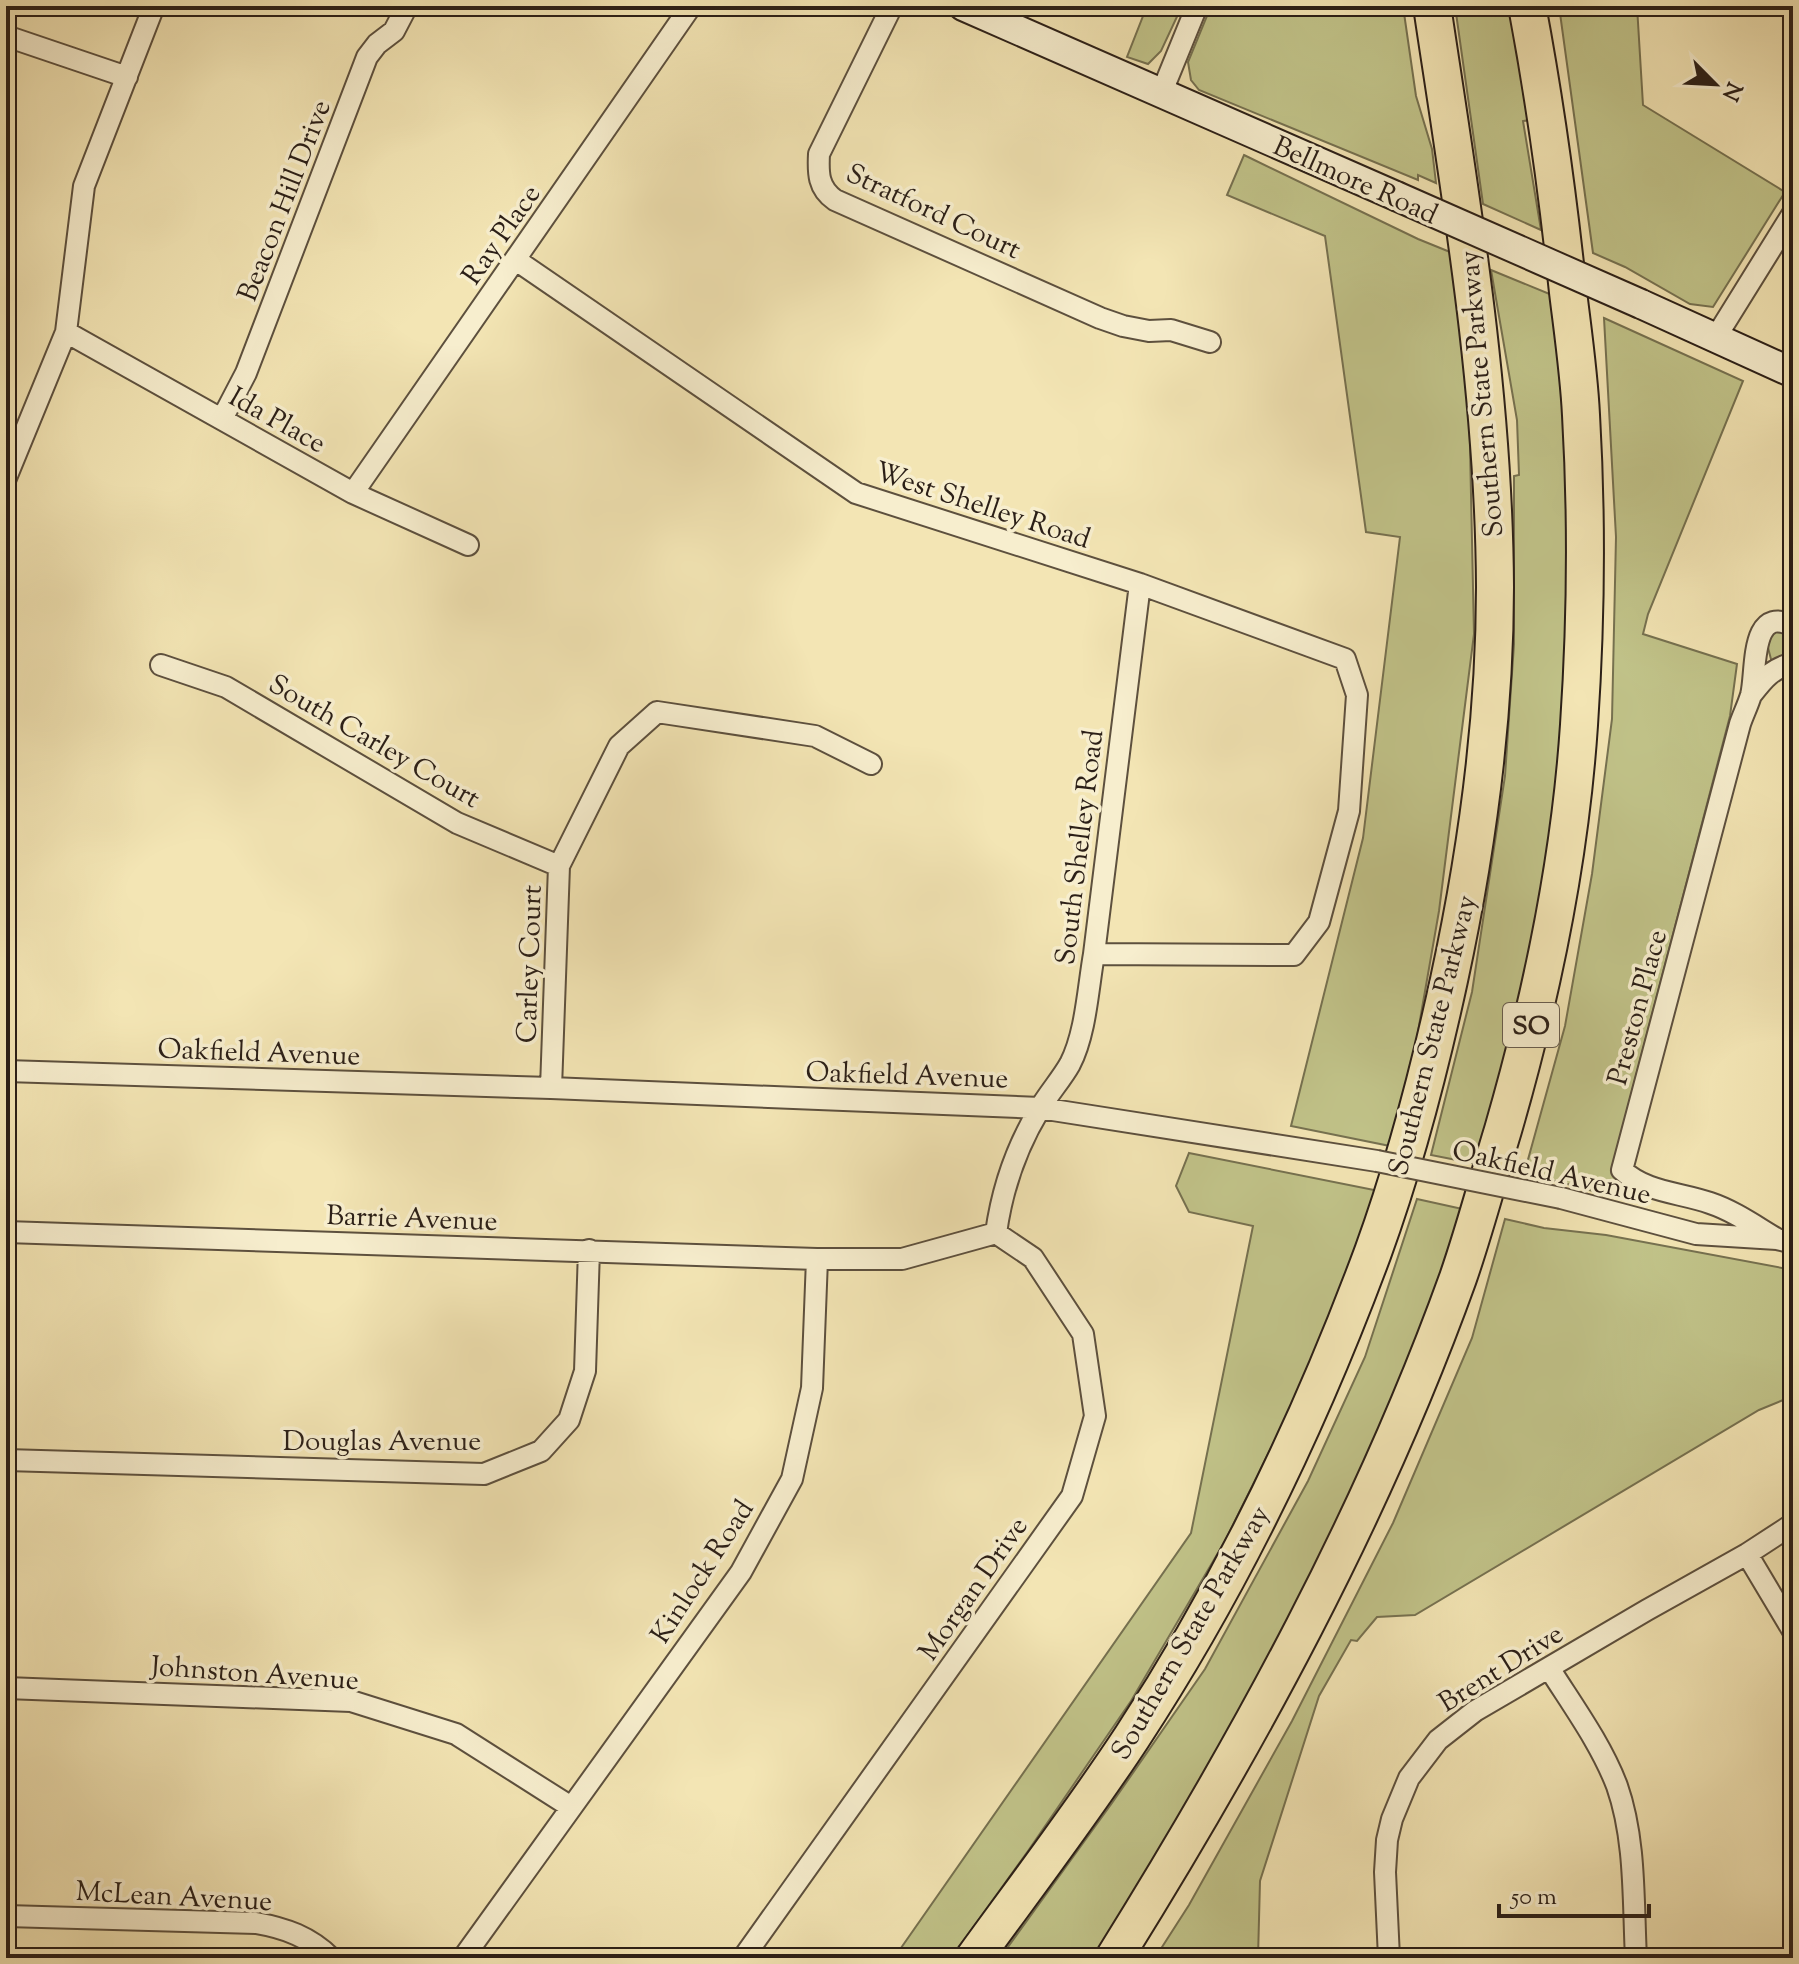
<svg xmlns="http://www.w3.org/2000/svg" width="1799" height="1964" viewBox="0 0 1799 1964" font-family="'Sorts Mill Goudy',serif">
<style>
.green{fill:#c1c389;stroke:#767150;stroke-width:2}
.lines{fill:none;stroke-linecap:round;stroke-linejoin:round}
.street-casing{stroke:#5d503e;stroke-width:24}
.secondary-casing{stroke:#2b1f17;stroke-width:32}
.highway-casing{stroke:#2b1f17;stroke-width:40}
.street{stroke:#f7eece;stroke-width:20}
.secondary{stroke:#f7eece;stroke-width:28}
.highway{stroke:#f3e5b4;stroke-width:36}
.street-bridge-casing{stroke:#5d503e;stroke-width:24;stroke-linecap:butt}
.secondary-bridge-casing{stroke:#2b1f17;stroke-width:32;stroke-linecap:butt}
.street-bridge{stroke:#f7eece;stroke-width:20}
.secondary-bridge{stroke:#f7eece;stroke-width:28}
.labels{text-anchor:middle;stroke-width:7;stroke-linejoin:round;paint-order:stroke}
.shield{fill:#f7eece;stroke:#685d4e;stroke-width:2}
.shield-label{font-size:26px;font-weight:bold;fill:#2b1f17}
.street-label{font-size:28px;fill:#2b1f17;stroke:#f7eece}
</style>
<rect width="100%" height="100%" fill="#f3e5b4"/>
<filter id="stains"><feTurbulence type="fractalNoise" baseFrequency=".0025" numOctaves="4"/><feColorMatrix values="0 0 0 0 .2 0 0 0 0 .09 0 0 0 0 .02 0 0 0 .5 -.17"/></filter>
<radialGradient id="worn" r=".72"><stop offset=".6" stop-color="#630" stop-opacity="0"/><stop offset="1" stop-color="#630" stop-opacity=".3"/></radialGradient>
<!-- green -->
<path class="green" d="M1147,6H1182L1161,51L1148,64L1127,57Z
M1211,6H1403L1416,96L1432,149L1436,183L1418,175V180L1199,90L1191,80L1188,62Z
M1455,6H1511L1531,120L1523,121L1541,230L1483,204Z
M1559,6H1637L1643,105L1785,192L1713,307L1690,304L1625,267L1593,253Z
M1244,155L1418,239L1455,254L1469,401L1474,634L1439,911L1409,1083L1395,1147L1291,1126L1363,838L1400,537L1366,532L1325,236L1227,195Z
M1491,270L1552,295L1571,485L1568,656L1558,775L1528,985L1477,1164L1431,1155L1472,992L1505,776L1514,644V476L1519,475L1517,420Z
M1604,318L1743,381L1648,614L1643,634L1737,664L1730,716L1612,1168L1618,1183L1615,1197L1560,1182L1524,1174L1565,1026L1592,874L1612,719L1616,537Z
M1773,631L1790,633L1793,639V657L1772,663L1767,644Z
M1189,1153L1379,1191L1310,1369L1225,1541L1131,1701L1028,1851L951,1958H894L1191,1533L1253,1226L1189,1212L1176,1186Z
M1417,1199L1467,1210L1453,1262L1307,1597L1096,1958H1000L1112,1803L1205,1669L1308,1481L1365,1357Z
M1505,1219L1544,1228L1606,1235L1793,1270V1396L1759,1410L1415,1615L1377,1617L1357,1641L1351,1640L1319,1696L1260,1881L1258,1958H1155L1189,1905L1292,1721L1393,1523L1472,1338Z"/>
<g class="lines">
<defs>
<path id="street" d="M892,6L819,154C818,173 818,188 835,200L1100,318L1123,326L1149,331L1171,330L1210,342
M6,36L127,77
M1161,94L1197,6
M516,260L856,493L1140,584L1345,659L1357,695L1349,811L1319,922L1294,955L1094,954
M66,332L353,493L468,545
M1716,337L1793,213
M222,419L246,373L367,57L377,44L394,31L406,8
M6,478L66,332L84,186L154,6
M353,493L691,6
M161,665L226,687L457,823L559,866
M1752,694C1765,677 1772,669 1793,663
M6,1071L551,1088L1040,1108L1377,1161
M551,1088L559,866L619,746L657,712L815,736L871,764
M1561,1198L1696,1234L1777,1239L1793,1243
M6,1232L817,1259H902L996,1233C1002,1190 1016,1148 1039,1110C1048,1094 1061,1080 1070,1064C1086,1033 1088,988 1094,954L1140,584
M1777,1239C1755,1226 1734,1211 1710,1203C1679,1192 1647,1193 1622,1170L1740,724C1743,715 1748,705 1751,695C1757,673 1749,603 1793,626
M6,1460L484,1474L541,1451L569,1420L585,1371L589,1250
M1747,1554L1793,1631
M1549,1668C1573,1706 1601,1744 1617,1786C1636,1840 1633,1902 1636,1958
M6,1688L351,1701L456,1734L571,1807
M6,1916L256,1923C285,1928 310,1937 331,1958
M463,1958L741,1572L792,1479L812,1388L817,1259
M743,1958L1072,1496L1095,1416L1083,1334L1033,1258L996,1233
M1389,1958L1385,1872L1387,1840L1392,1819L1409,1778L1438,1740L1475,1711L1647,1610L1747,1554L1793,1524"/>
<path id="secondary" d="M963,6L1396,196
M1641,304L1793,373"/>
<path id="highway" d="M974,1958C1027,1885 1082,1813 1132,1737C1231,1586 1310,1422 1373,1252C1405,1164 1429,1072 1449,980C1477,851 1495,719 1495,587C1494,392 1461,199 1432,6
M1114,1958C1248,1743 1372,1517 1458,1278C1475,1229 1488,1179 1503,1130C1541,999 1570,861 1579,725C1586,622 1587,518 1581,415C1579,374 1573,333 1568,292C1558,196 1545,101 1527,6"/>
</defs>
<!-- street casing -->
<use href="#street" class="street-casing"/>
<!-- secondary casing -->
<use href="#secondary" class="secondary-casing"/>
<!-- highway casing -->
<use href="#highway" class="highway-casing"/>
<!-- street -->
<use href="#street" class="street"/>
<!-- secondary -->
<use href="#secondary" class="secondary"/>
<!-- highway -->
<use href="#highway" class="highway"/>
<defs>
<path id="street-bridge" d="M1377,1161L1561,1198"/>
<path id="secondary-bridge" d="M1396,196L1641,304"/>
</defs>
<!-- street-bridge casing -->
<use href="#street-bridge" class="street-bridge-casing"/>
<!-- secondary-bridge casing -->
<use href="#secondary-bridge" class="secondary-bridge-casing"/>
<!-- street-bridge -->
<use href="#street-bridge" class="street-bridge"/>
<!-- secondary-bridge -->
<use href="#secondary-bridge" class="secondary-bridge"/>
</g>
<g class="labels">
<!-- shield labels -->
<rect class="shield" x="1503" y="1003" width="56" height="44" rx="6"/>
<g class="shield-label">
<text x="1531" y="1034">SO</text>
</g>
<!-- street labels -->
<g class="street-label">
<text transform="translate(1356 179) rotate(24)" y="10">Bellmore Road</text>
<text transform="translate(283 200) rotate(-69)" y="10">Beacon Hill Drive</text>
<text transform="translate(934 210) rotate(25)" y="10">Stratford Court</text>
<text transform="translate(500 234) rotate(-55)" y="10">Ray Place</text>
<text transform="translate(1480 394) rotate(-95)" y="10">Southern State Parkway</text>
<text transform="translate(278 419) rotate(29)" y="10">Ida Place</text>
<text transform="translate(983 504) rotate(18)" y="10">West Shelley Road</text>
<text transform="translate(375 740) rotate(30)" y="10">South Carley Court</text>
<text transform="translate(1078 847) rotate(-83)" y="10">South Shelley Road</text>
<text transform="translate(528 964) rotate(-88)" y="10">Carley Court</text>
<text transform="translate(1636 1007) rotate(-75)" y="10">Preston Place</text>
<text transform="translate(1431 1035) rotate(-76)" y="10">Southern State Parkway</text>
<text transform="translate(259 1051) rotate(2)" y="10">Oakfield Avenue</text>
<text transform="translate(907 1074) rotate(2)" y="10">Oakfield Avenue</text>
<text transform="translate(1552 1171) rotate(13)" y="10">Oakfield Avenue</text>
<text transform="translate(412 1217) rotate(2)" y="10">Barrie Avenue</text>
<text x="382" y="1450">Douglas Avenue</text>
<text transform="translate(701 1571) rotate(-57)" y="10">Kinlock Road</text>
<text transform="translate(972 1588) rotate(-55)" y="10">Morgan Drive</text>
<text transform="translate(1189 1632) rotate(-60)" y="10">Southern State Parkway</text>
<text transform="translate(1500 1667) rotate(-32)" y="10">Brent Drive</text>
<text transform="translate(255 1672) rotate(4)" y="10">Johnston Avenue</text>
<text transform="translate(174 1895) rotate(3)" y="10">McLean Avenue</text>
</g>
</g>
<!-- margin -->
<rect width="1799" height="1964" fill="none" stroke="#f3e5b4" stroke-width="32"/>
<rect x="8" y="8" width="1783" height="1948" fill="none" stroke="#2b1f17" stroke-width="4"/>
<rect x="16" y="16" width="1767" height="1932" fill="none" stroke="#2b1f17" stroke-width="2"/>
<!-- north arrow -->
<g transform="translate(1715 84) rotate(114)" stroke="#f7eece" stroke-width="6" paint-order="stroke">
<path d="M0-6L14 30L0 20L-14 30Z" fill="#2b1f17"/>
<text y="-12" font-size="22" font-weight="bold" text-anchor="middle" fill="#2b1f17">N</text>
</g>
<!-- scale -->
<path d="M1499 1904v12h150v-12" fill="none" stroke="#2b1f17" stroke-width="4"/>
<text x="1511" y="1904" font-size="24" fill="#2b1f17" stroke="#f7eece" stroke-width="6" paint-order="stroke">50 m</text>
<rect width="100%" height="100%" filter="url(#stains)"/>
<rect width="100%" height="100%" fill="url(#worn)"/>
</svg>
